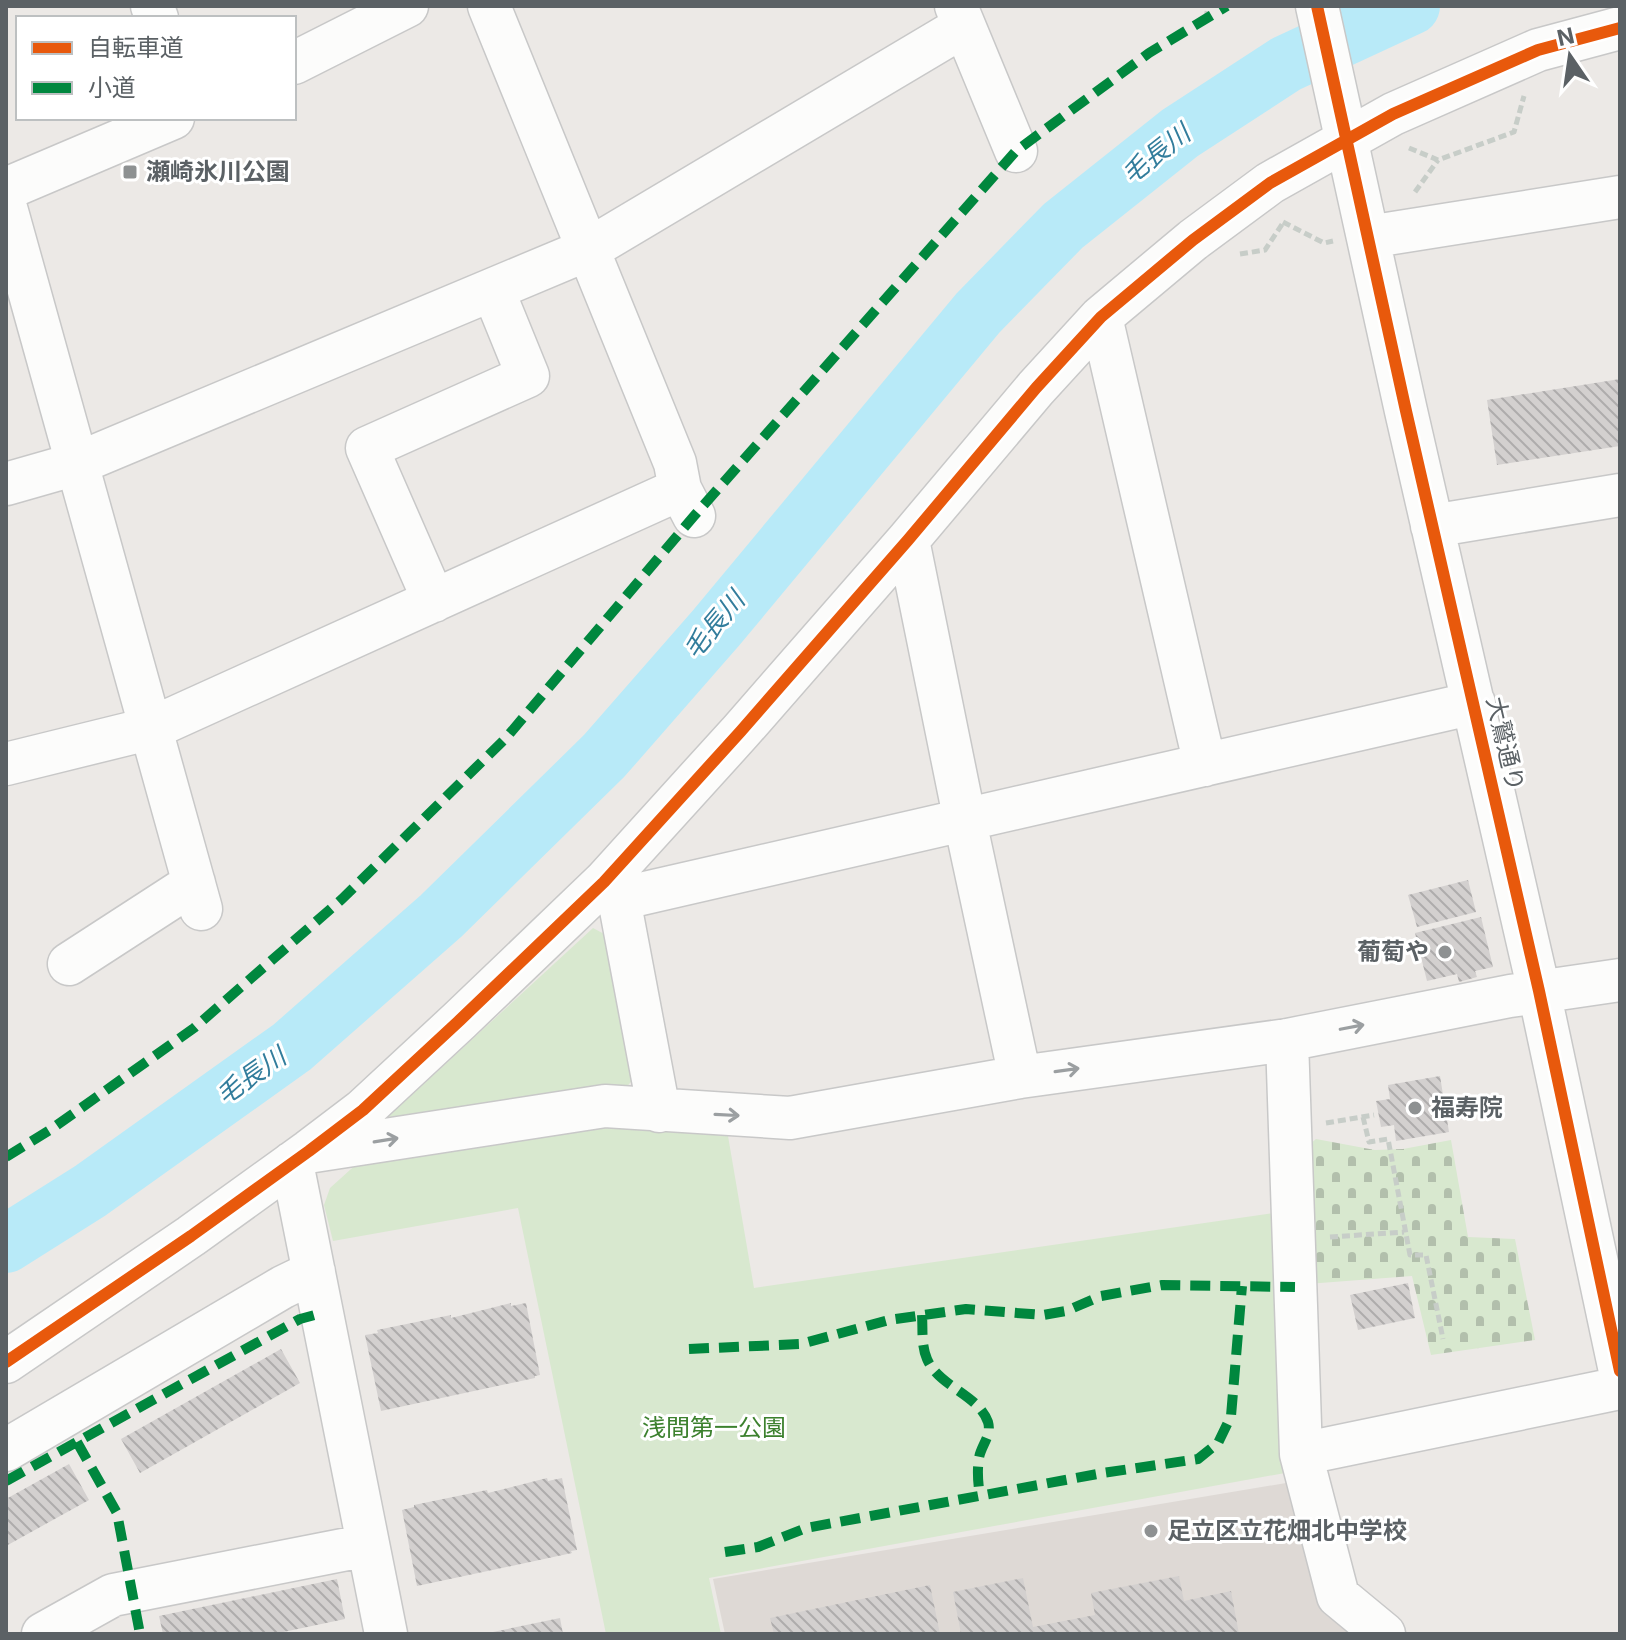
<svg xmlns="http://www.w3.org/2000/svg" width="1626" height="1640" viewBox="0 0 1626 1640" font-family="Inter,'Noto Sans JP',sans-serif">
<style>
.education{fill:#ded9d5}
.cemetery{fill:url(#cemetery-stones)}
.park{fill:#d8e8cf}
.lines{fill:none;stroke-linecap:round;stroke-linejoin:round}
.river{stroke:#b8eaf8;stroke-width:58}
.building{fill:url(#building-back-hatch)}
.minor-casing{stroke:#c8c8c8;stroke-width:45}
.path{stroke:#c7cdc8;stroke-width:5;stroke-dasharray:8 4;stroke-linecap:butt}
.minor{stroke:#fcfcfb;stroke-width:42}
.quiet{stroke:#00873e;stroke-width:10;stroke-dasharray:20 10;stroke-linecap:butt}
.cycleway-casing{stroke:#fff;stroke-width:17}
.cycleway{stroke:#e8590c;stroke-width:12}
.oneway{stroke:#9b9fa1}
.poi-dot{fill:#8e9192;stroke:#fff;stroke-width:3}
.labels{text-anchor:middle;stroke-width:6;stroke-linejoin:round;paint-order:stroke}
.poi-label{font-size:24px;font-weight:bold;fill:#5b6165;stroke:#fff;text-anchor:start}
.street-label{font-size:24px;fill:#5b6165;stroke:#fff}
.park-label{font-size:24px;fill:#3c812e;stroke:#fff}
.water-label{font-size:26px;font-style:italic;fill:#327d9c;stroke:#fff}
</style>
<defs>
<pattern id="cemetery-stones" width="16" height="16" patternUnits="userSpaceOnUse" patternTransform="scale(2)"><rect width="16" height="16" fill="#d8e8cf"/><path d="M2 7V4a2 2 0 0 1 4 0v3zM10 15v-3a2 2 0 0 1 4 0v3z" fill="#b2bfac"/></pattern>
<pattern id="building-back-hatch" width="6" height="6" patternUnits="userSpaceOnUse" patternTransform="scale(2)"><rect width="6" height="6" fill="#d3d0cf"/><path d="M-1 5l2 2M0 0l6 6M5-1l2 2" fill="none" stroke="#aeacac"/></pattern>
</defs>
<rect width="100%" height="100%" fill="#ece9e6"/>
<!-- education -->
<path class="education" d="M1286,1483L1328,1603L1366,1634H725L713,1579Z"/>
<!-- cemetery -->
<path class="cemetery" d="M1316,1139L1375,1150L1403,1149L1451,1140L1468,1237L1515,1239L1535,1340L1431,1355L1412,1276L1307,1284L1304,1149Z"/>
<!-- park -->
<path class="park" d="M593,928L606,935L635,1077L624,1090L393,1123L389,1116Z
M605,1126L728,1136L754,1288L1274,1213L1285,1473L709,1578L721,1634H606L518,1208L333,1241L324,1205L330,1188L361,1160Z"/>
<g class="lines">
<!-- river -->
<path class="river" d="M6,1244L90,1191L292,1047L441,916L604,756L716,628L978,313L1063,226L1180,133L1286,64L1411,6"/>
</g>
<!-- building -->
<path class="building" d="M1620,379V446L1497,465L1487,400Z
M1468,880L1476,912L1417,927L1408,895Z
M1481,917L1493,967L1475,971L1477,977L1459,982L1457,974L1427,981L1415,933Z
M1440,1076L1449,1132L1396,1141L1394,1125L1381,1127L1376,1101L1390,1099L1388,1085Z
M1408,1283L1415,1318L1358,1330L1350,1295Z
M511,1303V1306L526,1303L540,1375L535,1376V1378L381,1411L365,1335L378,1333L377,1330L451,1315V1318Z
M281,1349L300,1383L140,1473L121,1439Z
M69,1464L89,1500L6,1546V1499Z
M547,1478L548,1481L562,1478L577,1550L571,1551L572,1553L417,1586L402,1510L414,1507V1505L487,1490L488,1493Z
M1179,1576L1184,1601L1231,1591L1239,1634H961L953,1592L1023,1578L1033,1627L1095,1615L1091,1593Z
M337,1579L345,1619L274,1634H163L159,1616Z
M930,1585L940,1634H774L770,1618Z
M560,1618L563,1634H488V1633Z"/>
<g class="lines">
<defs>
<path id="minor" d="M152,6L157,18
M489,6L675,463L680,489L694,516
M956,6L1016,151
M1317,6L1406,411L1539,991L1620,1371
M294,63L407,6
M6,189L173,118
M6,208L201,909
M1368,237L1620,197
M1101,317L1205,765
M6,484L76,464L589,249L964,26
M1432,526L1620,495
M908,540L965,821L1020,1077
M434,601L367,448L528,376L493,290
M6,764L152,728L680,489
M604,882L619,899L1474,703
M619,899L659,1111
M69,964L194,883
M1287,1040L1301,1454L1338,1596L1384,1634
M314,1151L605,1106L790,1118L1020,1077L1287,1040L1510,996L1620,980
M292,1163L386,1634
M6,1362L191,1236L309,1151L363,1110L460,1020L604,882L741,731L908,540L1036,388L1101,317L1193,240L1270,183L1393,114L1538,50L1620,28
M6,1450L283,1287L314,1272
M1301,1454L1620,1388
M43,1634L113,1595L368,1545"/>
</defs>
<!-- minor casing -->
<use href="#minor" class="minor-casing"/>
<!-- path -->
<path class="path" d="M1206,19L1208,6
M1409,148L1438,160L1514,132L1524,96
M1415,192L1438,160
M1283,222L1324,243L1333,241
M1240,254L1265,250L1283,223
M1363,1117L1369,1142L1388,1139L1410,1255H1426L1443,1339
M1326,1123L1374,1115
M1330,1237L1404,1232"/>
<!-- minor -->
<use href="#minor" class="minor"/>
<!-- quiet -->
<path class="quiet" d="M6,1157L50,1130L194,1028L342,899L506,738L694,516L1016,151L1149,53L1227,6
M922,1315C923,1330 921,1345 927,1359C939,1387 978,1394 988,1422C992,1436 981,1445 979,1458C977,1471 978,1483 980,1496
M689,1349L801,1344L889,1320L966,1309L1043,1315L1066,1311L1101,1296L1162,1285L1295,1287
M77,1442L117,1513L140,1634
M6,1481L300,1319L322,1313
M725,1552L758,1547L806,1528L1103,1473L1198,1459L1218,1443L1231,1416L1242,1286"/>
<defs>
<path id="cycleway" d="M1317,6L1406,411L1539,991L1620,1371
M6,1362L191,1236L309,1151L363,1110L460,1020L604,882L741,731L908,540L1036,388L1101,317L1193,240L1270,183L1393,114L1538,50L1620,28"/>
</defs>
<!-- cycleway casing -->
<use href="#cycleway" class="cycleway-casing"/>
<!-- cycleway -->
<use href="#cycleway" class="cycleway"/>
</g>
<!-- one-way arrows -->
<defs><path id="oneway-shaft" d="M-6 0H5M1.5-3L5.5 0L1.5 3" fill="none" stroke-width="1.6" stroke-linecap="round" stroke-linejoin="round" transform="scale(2)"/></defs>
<g class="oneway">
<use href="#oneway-shaft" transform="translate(1352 1027) rotate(-11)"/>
<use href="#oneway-shaft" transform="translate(1067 1070) rotate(-8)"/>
<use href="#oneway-shaft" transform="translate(727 1115) rotate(3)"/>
<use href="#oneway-shaft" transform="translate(386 1140) rotate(-9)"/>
</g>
<!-- markers -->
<g class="poi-dot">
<rect x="122" y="164" width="16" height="16" rx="4"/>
<circle cx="1445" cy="952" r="8"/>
<circle cx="1415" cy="1108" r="8"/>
<circle cx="1151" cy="1531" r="8"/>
</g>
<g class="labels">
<!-- poi labels -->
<g class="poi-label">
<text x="146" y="180">瀬崎氷川公園</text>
<text x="1429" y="960" text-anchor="end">葡萄や</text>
<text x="1431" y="1116">福寿院</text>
<text x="1167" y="1539">足立区立花畑北中学校</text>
</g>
<!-- street labels -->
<g class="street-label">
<text transform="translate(1505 744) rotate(77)" y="8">大鷲通り</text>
</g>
<!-- park labels -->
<g class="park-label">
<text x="714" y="1436">浅間第一公園</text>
</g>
<!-- water labels -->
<g class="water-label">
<text transform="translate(1156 154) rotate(-38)" y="9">毛長川</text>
<text transform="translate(714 625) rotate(-50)" y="9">毛長川</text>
<text transform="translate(251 1076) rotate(-35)" y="9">毛長川</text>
</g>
</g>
<!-- border -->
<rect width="1626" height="1640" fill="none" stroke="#5b6165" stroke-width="16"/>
<!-- legend -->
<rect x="16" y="16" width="280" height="104" fill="#ffffff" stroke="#bdc0c1" stroke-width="2"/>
<rect x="32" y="42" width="40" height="12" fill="#e8590c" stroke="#bdc0c1" stroke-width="2"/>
<text x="88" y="56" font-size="24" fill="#5b6165">自転車道</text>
<rect x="32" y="82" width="40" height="12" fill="#00873e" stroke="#bdc0c1" stroke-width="2"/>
<text x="88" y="96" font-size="24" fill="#5b6165">小道</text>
<!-- north arrow -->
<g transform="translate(1570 56) rotate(347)" stroke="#ffffff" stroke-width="6" paint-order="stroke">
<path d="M0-6L14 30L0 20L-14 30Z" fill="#5b6165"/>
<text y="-12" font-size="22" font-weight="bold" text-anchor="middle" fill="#5b6165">N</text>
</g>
</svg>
